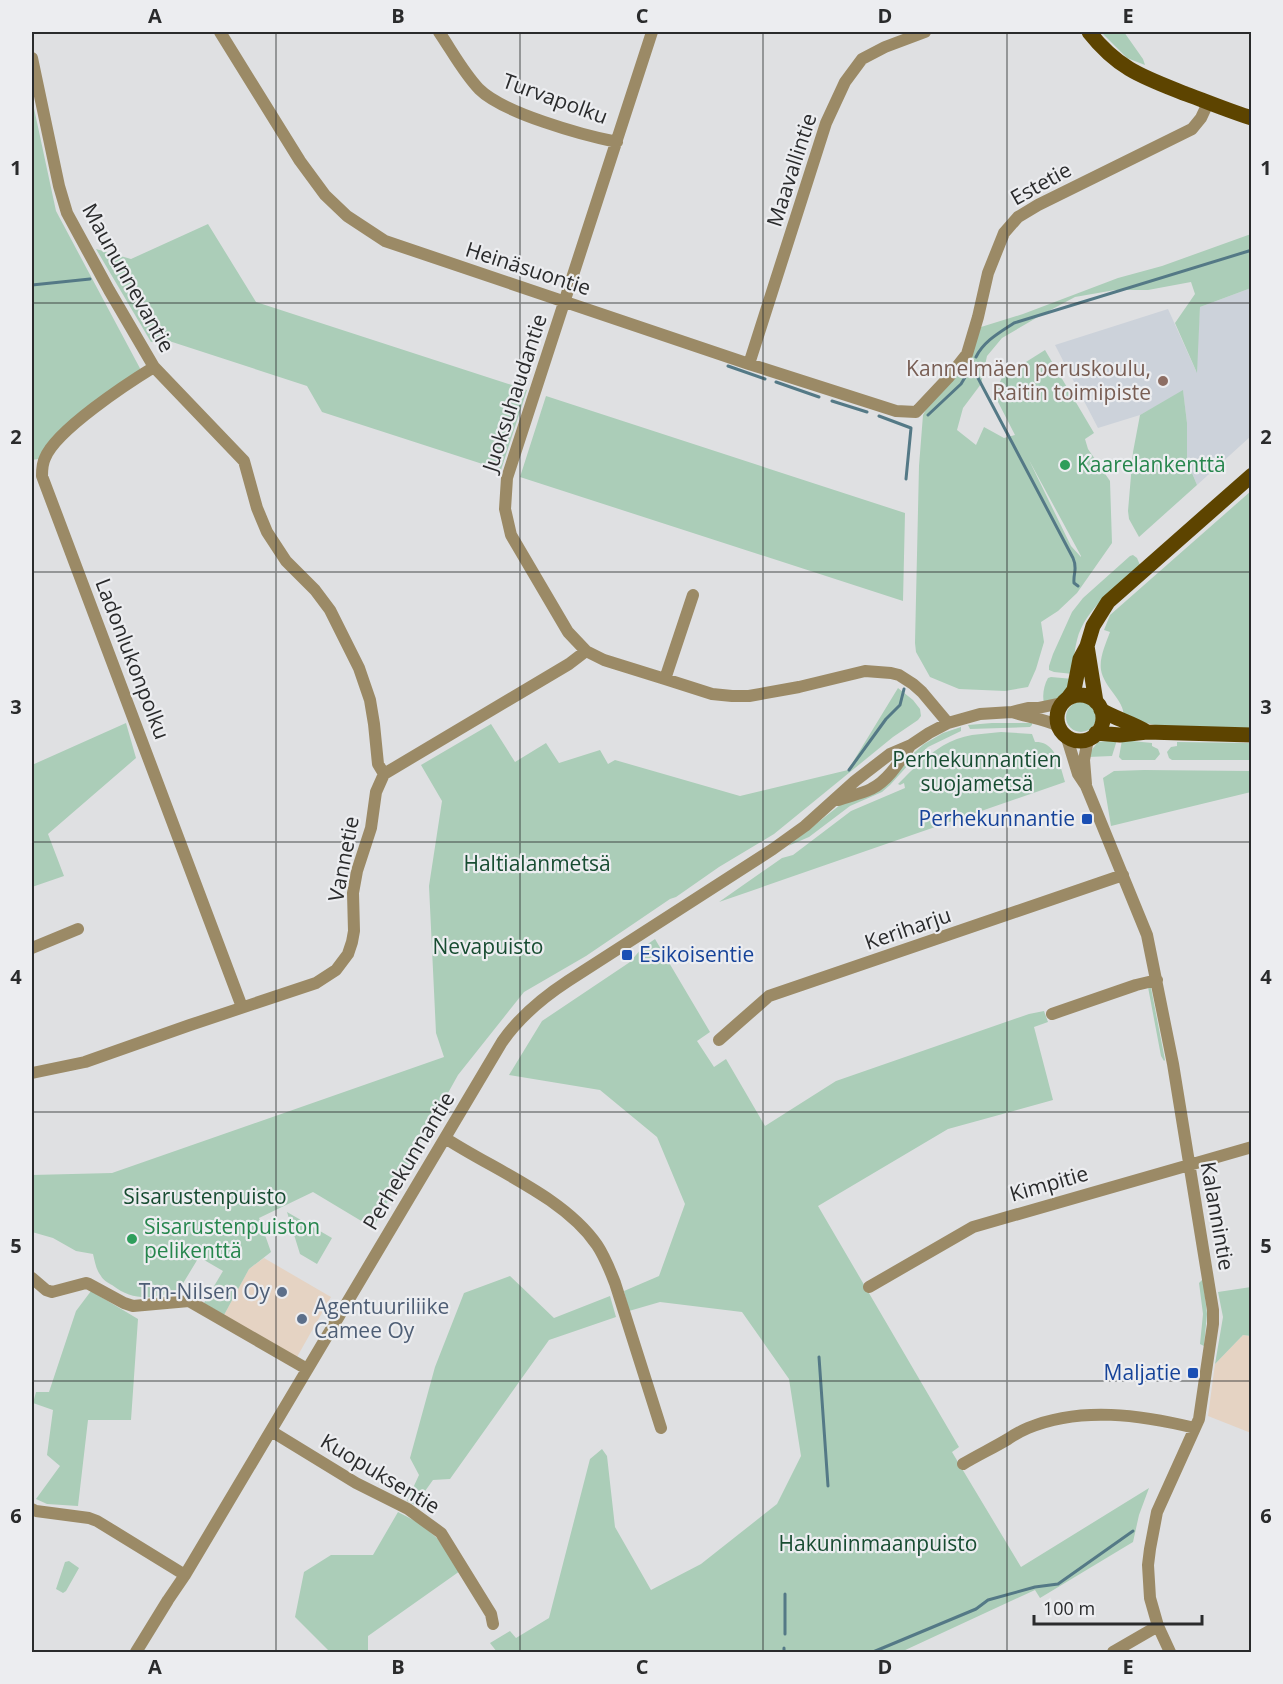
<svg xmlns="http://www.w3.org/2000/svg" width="1283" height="1684" viewBox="0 0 1283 1684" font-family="'Open Sans',sans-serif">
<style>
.commercial{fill:#e5d3c3}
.built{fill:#ccd2da}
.green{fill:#abcdb8;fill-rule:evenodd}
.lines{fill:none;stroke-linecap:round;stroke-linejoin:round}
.stream{stroke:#547986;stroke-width:3}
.minor{stroke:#9b8a66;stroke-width:12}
.major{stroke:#5d4400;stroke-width:15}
.grid{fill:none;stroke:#2a2b2c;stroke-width:1.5;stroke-opacity:0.55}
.education-dot{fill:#8d6e63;stroke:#ecedf0;stroke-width:2}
.leisure-dot{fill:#2e9e5b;stroke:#ecedf0;stroke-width:2}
.transit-dot{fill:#1a4fb4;stroke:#ecedf0;stroke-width:2}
.service-dot{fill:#5c6f8a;stroke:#ecedf0;stroke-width:2}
.labels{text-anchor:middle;stroke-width:4.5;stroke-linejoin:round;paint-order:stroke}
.street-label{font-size:21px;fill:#2a2b2c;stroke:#ecedf0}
.education-label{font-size:21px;fill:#785e54;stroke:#ecedf0;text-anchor:end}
.leisure-label{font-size:21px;fill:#27864d;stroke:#ecedf0;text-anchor:start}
.park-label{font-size:21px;fill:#174c31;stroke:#ecedf0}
.transit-label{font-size:21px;fill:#164399;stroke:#ecedf0;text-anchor:end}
.service-label{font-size:21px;fill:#4e5e75;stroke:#ecedf0;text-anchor:end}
.neatline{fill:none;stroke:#2a2b2c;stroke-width:2}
.grid-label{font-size:20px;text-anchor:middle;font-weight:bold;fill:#2a2b2c}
</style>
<rect width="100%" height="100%" fill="#dfe0e2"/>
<!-- commercial -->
<path class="commercial" d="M264,1258L331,1297L297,1357L224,1315L249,1269Z
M1243,1335L1251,1336V1433L1208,1416L1215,1364Z"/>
<!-- built -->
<path class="built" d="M1251,288V436L1197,485L1187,461V423L1183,391L1140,415L1098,428L1055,345L1168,309L1196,371L1200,307Z"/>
<!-- green -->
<path class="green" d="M1101,32H1124L1143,59L1145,65L1127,58Z
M32,99L56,211L143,374L110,397L45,458L32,460Z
M208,224L256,302L527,390L501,470L322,412L307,386L163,339L151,342L96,249L131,259Z
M1251,234V288L1200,307L1197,373L1175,323L1195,294L1191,282L1148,290H1115L1075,297L1043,314L1002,338L987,356L981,384L963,408L957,430L976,445L984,427L1004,438L1015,435L998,402V387L1002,377L1045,350L1094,433L1085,439L1088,449L1110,481L1112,543L1077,593L1058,611L1041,622L1044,642L1036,669L1028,687L1005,691L959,689L930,677L916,652L915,643L919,466L923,415L928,406L967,363L981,327L1023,314L1118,278L1162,266ZM1029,460L1081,556V557L1071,546Z
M1183,390L1187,423V461L1197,485L1139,537L1129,519L1128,511L1133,452L1140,415Z
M546,396L905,513L903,601L520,477Z
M1251,491V729L1168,728L1124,718C1125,700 1104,688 1101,670C1099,658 1106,643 1110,632L1104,630L1110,615Z
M1133,555L1137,558L1140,565C1118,586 1085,608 1077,640C1074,651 1074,663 1073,674L1054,672L1049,670V666L1053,654L1072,612L1083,598L1130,556Z
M1051,677L1073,679C1064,693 1061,699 1044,703C1042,695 1044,685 1048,678Z
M898,688L913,700L920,709L921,716L918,720L893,737L774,834L719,867L676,897L670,899L586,956L524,992L458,1075L373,1228L313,1192L259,1218L271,1252L249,1269L224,1315L204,1303L223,1271L199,1257L179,1290C154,1299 134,1302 112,1285C108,1283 103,1280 101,1276C96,1270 95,1262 93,1254L76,1251L53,1238L32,1232V1175L112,1173L444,1057L436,1033L429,886L442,801L421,765L491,724L515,762L546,743L559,763L600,750L608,764L615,760L740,796L848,770Z
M1066 717a15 15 0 1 1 30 0a15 15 0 1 1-30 0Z
M126,723L136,758L48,834L64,876L32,887V765Z
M992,723H1032V725L1030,727L970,729L968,725Z
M961,727V731L928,747L910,763L890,785L882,792L850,806L809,837L788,846L840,805L908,758L924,744L943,733Z
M1001,732L1032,734L1035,742C1056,741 1060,766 1065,782L719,902L782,858L793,855L851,811L905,788L904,783L900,785L898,784C919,763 941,740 972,735C981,734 991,733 1001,732Z
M1117,740L1112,756L1088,757L1090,752L1098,742Z
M1122,740L1152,743V746L1158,749L1160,754L1155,760H1122L1119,757Z
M1177,742L1251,743V760H1172L1169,758L1167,752L1171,747L1177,746Z
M1144,770L1251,771V792L1111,826L1103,778L1114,771Z
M655,939L710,1032L697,1041L714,1067L726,1059L765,1126L836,1081L1029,1014L1044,1011L1048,1022L1034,1027L1053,1100L948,1129L818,1206L959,1447L952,1452L1021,1567L1149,1488L1139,1515L1133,1542L1040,1598L1035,1590L901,1652H497L490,1643L510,1631L516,1638L549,1618L590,1459L602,1449L607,1456L615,1527L651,1590L701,1564L777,1504L801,1456L789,1379L742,1312L660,1302L629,1311L624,1291L659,1276L685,1204L657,1137L600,1090L509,1075L542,1021L630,962L642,948Z
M1148,987L1151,988L1165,1060L1164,1061L1161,1056Z
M287,1212L332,1238L317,1264L300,1254Z
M510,1276L554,1318L610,1296L616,1317L549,1340L450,1479L433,1480L415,1505L407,1501L419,1475L410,1458L435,1367L464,1293Z
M1203,1279L1207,1314L1204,1346L1200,1344L1203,1314L1199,1283Z
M1251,1287V1336L1243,1335L1215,1364L1223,1317L1218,1292Z
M91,1291L138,1319L131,1420H88L78,1506L47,1504L36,1499L60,1466L47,1455L53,1410L33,1403L36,1392H49L76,1311Z
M398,1512L419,1523L437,1538L460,1571L368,1636V1652H330L295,1617L304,1572L331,1555H373Z
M69,1561L79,1568L66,1591L63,1593L56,1589L65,1562Z"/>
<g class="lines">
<!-- stream -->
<path class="stream" d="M32,285L90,279
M976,357C984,341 999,333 1014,323L1252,250
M728,366L765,379
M978,378L1073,558C1078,569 1073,573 1074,583L1078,586
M776,382L819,397
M832,401L867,412
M928,415L961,384L973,364
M879,416L911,428L906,479
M849,770L886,719L900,705L904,689
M819,1357L828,1486
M785,1634V1594
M784,1652V1648
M873,1652L976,1609L988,1600L1035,1587L1058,1584L1133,1531"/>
<!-- minor -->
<path class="minor" d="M220,32L300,161L325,195L347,216L385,241L749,364L896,411L916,412L948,378L967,354L978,317L988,273L1004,233L1018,217L1038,205L1192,129L1201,118L1208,103
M439,32C452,51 463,72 479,89C503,113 582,135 617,142
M652,32L507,478L505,509L511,535L568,632L586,651L604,660L665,679L712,694L732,696H749L799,687L865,671L891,673L899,675L913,684L922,692L948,723
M32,58L59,186L67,213L109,290L154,367L244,461L257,508L267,532L286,561L315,590L330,610L359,668L370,700L374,724L378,764L384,774
M749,364L826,123L845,82L862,59L885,47L925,32
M154,367C128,383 56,430 45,458C42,464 42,470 42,476L242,1007
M665,679L693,595
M1012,712C1028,717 1044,719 1059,726
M1066,735L1078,774L1086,786L1093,803L1147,935L1173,1064L1213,1310V1324L1199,1419L1157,1512L1150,1549L1148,1565L1150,1598L1158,1626L1170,1652
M1086,784L1084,760L1088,739
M838,800C849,796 861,794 871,789C888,781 900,761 910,746
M32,948L78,929
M1052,1014L1136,985L1157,980
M719,1040L769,996L1123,875
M32,1073L85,1062L190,1025L316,983L336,970L348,954L352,942L354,931L353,893L357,871L371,828L376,792L384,774L569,664L586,651
M445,1138C494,1170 564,1197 597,1245C605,1257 610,1270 615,1283L661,1428
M32,1278L46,1290L52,1292L86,1283L89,1284L124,1303L133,1306L189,1301L307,1369
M869,1287L973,1227L1252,1147
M271,1431L356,1483L408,1509L441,1533L491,1614L493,1624
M963,1464C978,1455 993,1448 1008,1439C1014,1435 1021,1431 1028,1428C1081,1406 1141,1415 1195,1428
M32,1509L36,1511L89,1518L97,1521L185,1575
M136,1652L168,1600L185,1575L502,1042C520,1016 542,998 568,981L773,849L805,826L855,781L890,754L911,745L929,733L948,723L980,714L1012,712L1028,708H1038L1062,703
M1113,1652L1158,1626"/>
<!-- major -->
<path class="major" d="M1089,32C1118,69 1143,77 1186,94C1208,102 1229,111 1252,118
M1087,646L1096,702
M1057 718a23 23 0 1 1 46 0a23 23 0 1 1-46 0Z
M1068,698L1074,690L1080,659L1087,646L1093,626L1108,602L1252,475
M1101,710C1116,719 1133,723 1147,732
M1096,733L1120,735L1147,732L1252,735"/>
</g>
<!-- grid -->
<path class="grid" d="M276,32V1652M520,32V1652M763,32V1652M1007,32V1652M32,303H1252M32,572H1252M32,842H1252M32,1112H1252M32,1381H1252"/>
<!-- markers -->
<circle class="education-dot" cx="1163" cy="381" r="6"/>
<g class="leisure-dot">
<circle cx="1065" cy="465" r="6"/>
<circle cx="132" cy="1239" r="6"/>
</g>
<g class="transit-dot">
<rect x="1081" y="813" width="12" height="12" rx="3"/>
<rect x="621" y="949" width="12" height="12" rx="3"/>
<rect x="1187" y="1367" width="12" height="12" rx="3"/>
</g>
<g class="service-dot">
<circle cx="282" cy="1292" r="6"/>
<circle cx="302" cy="1319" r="6"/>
</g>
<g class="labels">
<!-- street labels -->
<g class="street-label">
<text transform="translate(555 99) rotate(20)" y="7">Turvapolku</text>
<text transform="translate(792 170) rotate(-72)" y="7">Maavallintie</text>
<text transform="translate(1041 184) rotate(-29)" y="7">Estetie</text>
<text transform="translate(528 269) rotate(18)" y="7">Heinäsuontie</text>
<text transform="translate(128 278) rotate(61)" y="7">Maununnevantie</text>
<text transform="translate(515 393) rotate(-72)" y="7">Juoksuhaudantie</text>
<text transform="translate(132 659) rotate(69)" y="7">Ladonlukonpolku</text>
<text transform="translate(344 859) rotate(-79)" y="7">Vannetie</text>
<text transform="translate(908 929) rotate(-19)" y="7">Keriharju</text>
<text transform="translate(409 1161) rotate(-59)" y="7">Perhekunnantie</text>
<text transform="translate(1049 1184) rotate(-16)" y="7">Kimpitie</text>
<text transform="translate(1217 1216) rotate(80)" y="7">Kalannintie</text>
<text transform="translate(380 1474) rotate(31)" y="7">Kuopuksentie</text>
</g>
<!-- education labels -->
<g class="education-label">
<text x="1151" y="376">Kannelmäen peruskoulu,<tspan x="1151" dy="24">Raitin toimipiste</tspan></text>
</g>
<!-- leisure labels -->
<g class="leisure-label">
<text x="1077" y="472">Kaarelankenttä</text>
<text x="144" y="1234">Sisarustenpuiston<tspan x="144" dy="24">pelikenttä</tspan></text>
</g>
<!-- park labels -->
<g class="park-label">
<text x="977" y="767">Perhekunnantien<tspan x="977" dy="24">suojametsä</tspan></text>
<text x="537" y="871">Haltialanmetsä</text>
<text x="488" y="954">Nevapuisto</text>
<text x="205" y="1204">Sisarustenpuisto</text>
<text x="878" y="1551">Hakuninmaanpuisto</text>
</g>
<!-- transit labels -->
<g class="transit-label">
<text x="1075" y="826">Perhekunnantie</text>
<text x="639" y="962" text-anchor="start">Esikoisentie</text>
<text x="1181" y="1380">Maljatie</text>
</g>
<!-- service labels -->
<g class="service-label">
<text x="270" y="1299">Tm-Nilsen Oy</text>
<text x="314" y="1314" text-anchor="start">Agentuuriliike<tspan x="314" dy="24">Camee Oy</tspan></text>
</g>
</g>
<!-- border -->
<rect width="1283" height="1684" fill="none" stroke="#ecedf0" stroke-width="66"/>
<!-- scale -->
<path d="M1034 1615v9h168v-9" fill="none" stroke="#2a2b2c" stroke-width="3"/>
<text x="1043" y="1615" font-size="18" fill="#2a2b2c" stroke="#ecedf0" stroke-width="4.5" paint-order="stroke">100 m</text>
<rect x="33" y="33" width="1217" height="1618" class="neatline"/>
<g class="grid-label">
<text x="155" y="23">A</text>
<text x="398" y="23">B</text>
<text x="642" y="23">C</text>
<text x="885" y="23">D</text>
<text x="1128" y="23">E</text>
<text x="16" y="175">1</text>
<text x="1266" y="175">1</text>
<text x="16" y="444">2</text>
<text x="1266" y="444">2</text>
<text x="16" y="714">3</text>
<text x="1266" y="714">3</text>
<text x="16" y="984">4</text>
<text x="1266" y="984">4</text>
<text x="16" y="1253">5</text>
<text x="1266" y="1253">5</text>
<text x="16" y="1523">6</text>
<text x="1266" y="1523">6</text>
<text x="155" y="1674">A</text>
<text x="398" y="1674">B</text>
<text x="642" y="1674">C</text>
<text x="885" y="1674">D</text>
<text x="1128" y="1674">E</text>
</g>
</svg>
